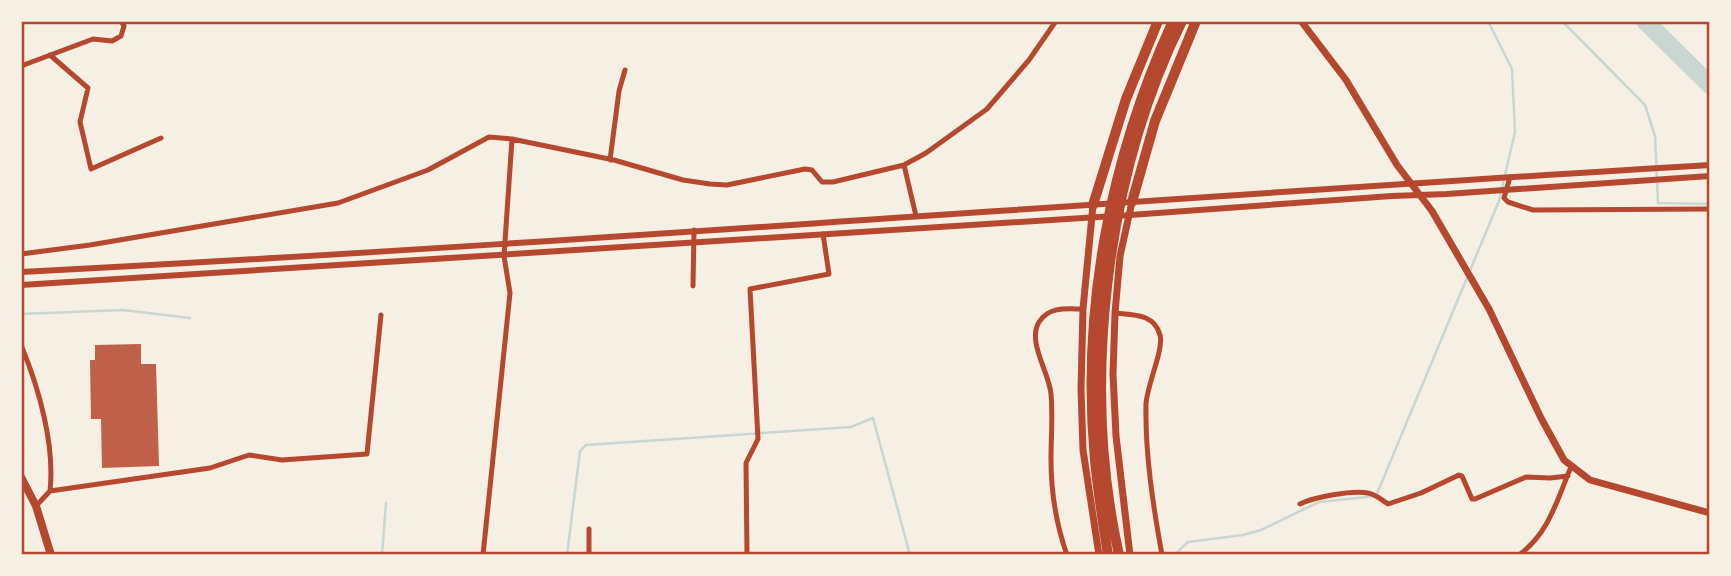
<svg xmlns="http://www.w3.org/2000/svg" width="1731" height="576" viewBox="0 0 1731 576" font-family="'Space Grotesk',sans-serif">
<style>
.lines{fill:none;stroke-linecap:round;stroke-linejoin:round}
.stream{stroke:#c9d6d2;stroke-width:2.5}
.river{stroke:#c9d6d2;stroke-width:18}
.building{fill:#bf614a}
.minor{stroke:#b5482f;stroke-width:5}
.tertiary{stroke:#b5482f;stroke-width:6}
.secondary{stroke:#b5482f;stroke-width:7}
.primary{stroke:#b5482f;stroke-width:8}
.motorway{stroke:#b5482f;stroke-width:10}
.neatline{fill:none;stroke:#b5482f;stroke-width:2.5}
</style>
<rect width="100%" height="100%" fill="#f6efe4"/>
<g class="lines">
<!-- stream -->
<path class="stream" d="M1562,21L1645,105L1655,136L1658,203L1710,204
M21,314L123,310L190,318
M382,555L386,503
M567,555L580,451L586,445L851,427L873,418L910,555
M1174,555L1188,542L1243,535L1261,530L1319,502L1376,496L1499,201L1515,132L1512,69L1488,21"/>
<!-- river -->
<path class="river" d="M1645,21L1710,85"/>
</g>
<!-- building -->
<path class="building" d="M141,344V364H156L159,466L102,468L101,419H91L90,360H95V345Z"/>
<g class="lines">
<!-- minor -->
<path class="minor" d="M50,55L88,88L80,122L91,169L161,138
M21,66L93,39L112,41L121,36L124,26L121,21
M610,160L619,91L625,70
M904,165L916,216
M1510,177L1504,198L1508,202L1533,210L1710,209
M21,254L90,245L338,203L428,170L489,137L512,139L614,160L683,180L710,184L727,185L805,169L812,170L822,182H833L904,165L926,153L987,109L1029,60L1056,21
M693,286L694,230
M1115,313C1132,315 1154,313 1160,335C1164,349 1147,385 1146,404C1145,454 1153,505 1162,555
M21,345C39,388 55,445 50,491
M1300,504C1314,497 1352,490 1368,493C1375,494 1382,500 1388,504L1421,493L1459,475L1462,476L1472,499H1475L1526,477L1550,478L1568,476
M36,506L50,491L210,468L249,455L282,460L367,454L381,315
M589,529V555
M483,555L510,293L504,256L512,139
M747,555L746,463L758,439L750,289L829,274L823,234
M1067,555C1056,524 1051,492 1051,459C1051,438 1053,416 1051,394C1049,372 1027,342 1039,322C1049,306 1067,309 1083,309
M1519,555C1549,533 1557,500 1571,467"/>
<!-- tertiary -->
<path class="tertiary" d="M21,272C584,243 1147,198 1710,165
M21,285L1130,215L1392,196L1447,194L1710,176"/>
<!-- secondary -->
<path class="secondary" d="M1301,21L1346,80L1397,165L1432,211L1489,309L1541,418L1564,460L1590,480L1710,513
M1093,205L1083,309L1081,389L1083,450L1099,555
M1130,555L1116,436L1113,374L1115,313L1120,256L1132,202"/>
<!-- primary -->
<path class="primary" d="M21,477L36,506L51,555"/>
<!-- motorway -->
<path class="motorway" d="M1132,202L1155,121L1196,21
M1093,205L1126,99L1158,21
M1108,555C1103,524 1098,492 1095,460C1081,310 1110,158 1173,21
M1119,555C1081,386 1105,177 1182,21"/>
</g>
<!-- border -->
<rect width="1731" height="576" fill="none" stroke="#f6efe4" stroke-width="46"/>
<rect x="23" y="23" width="1685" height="530" class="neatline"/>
</svg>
